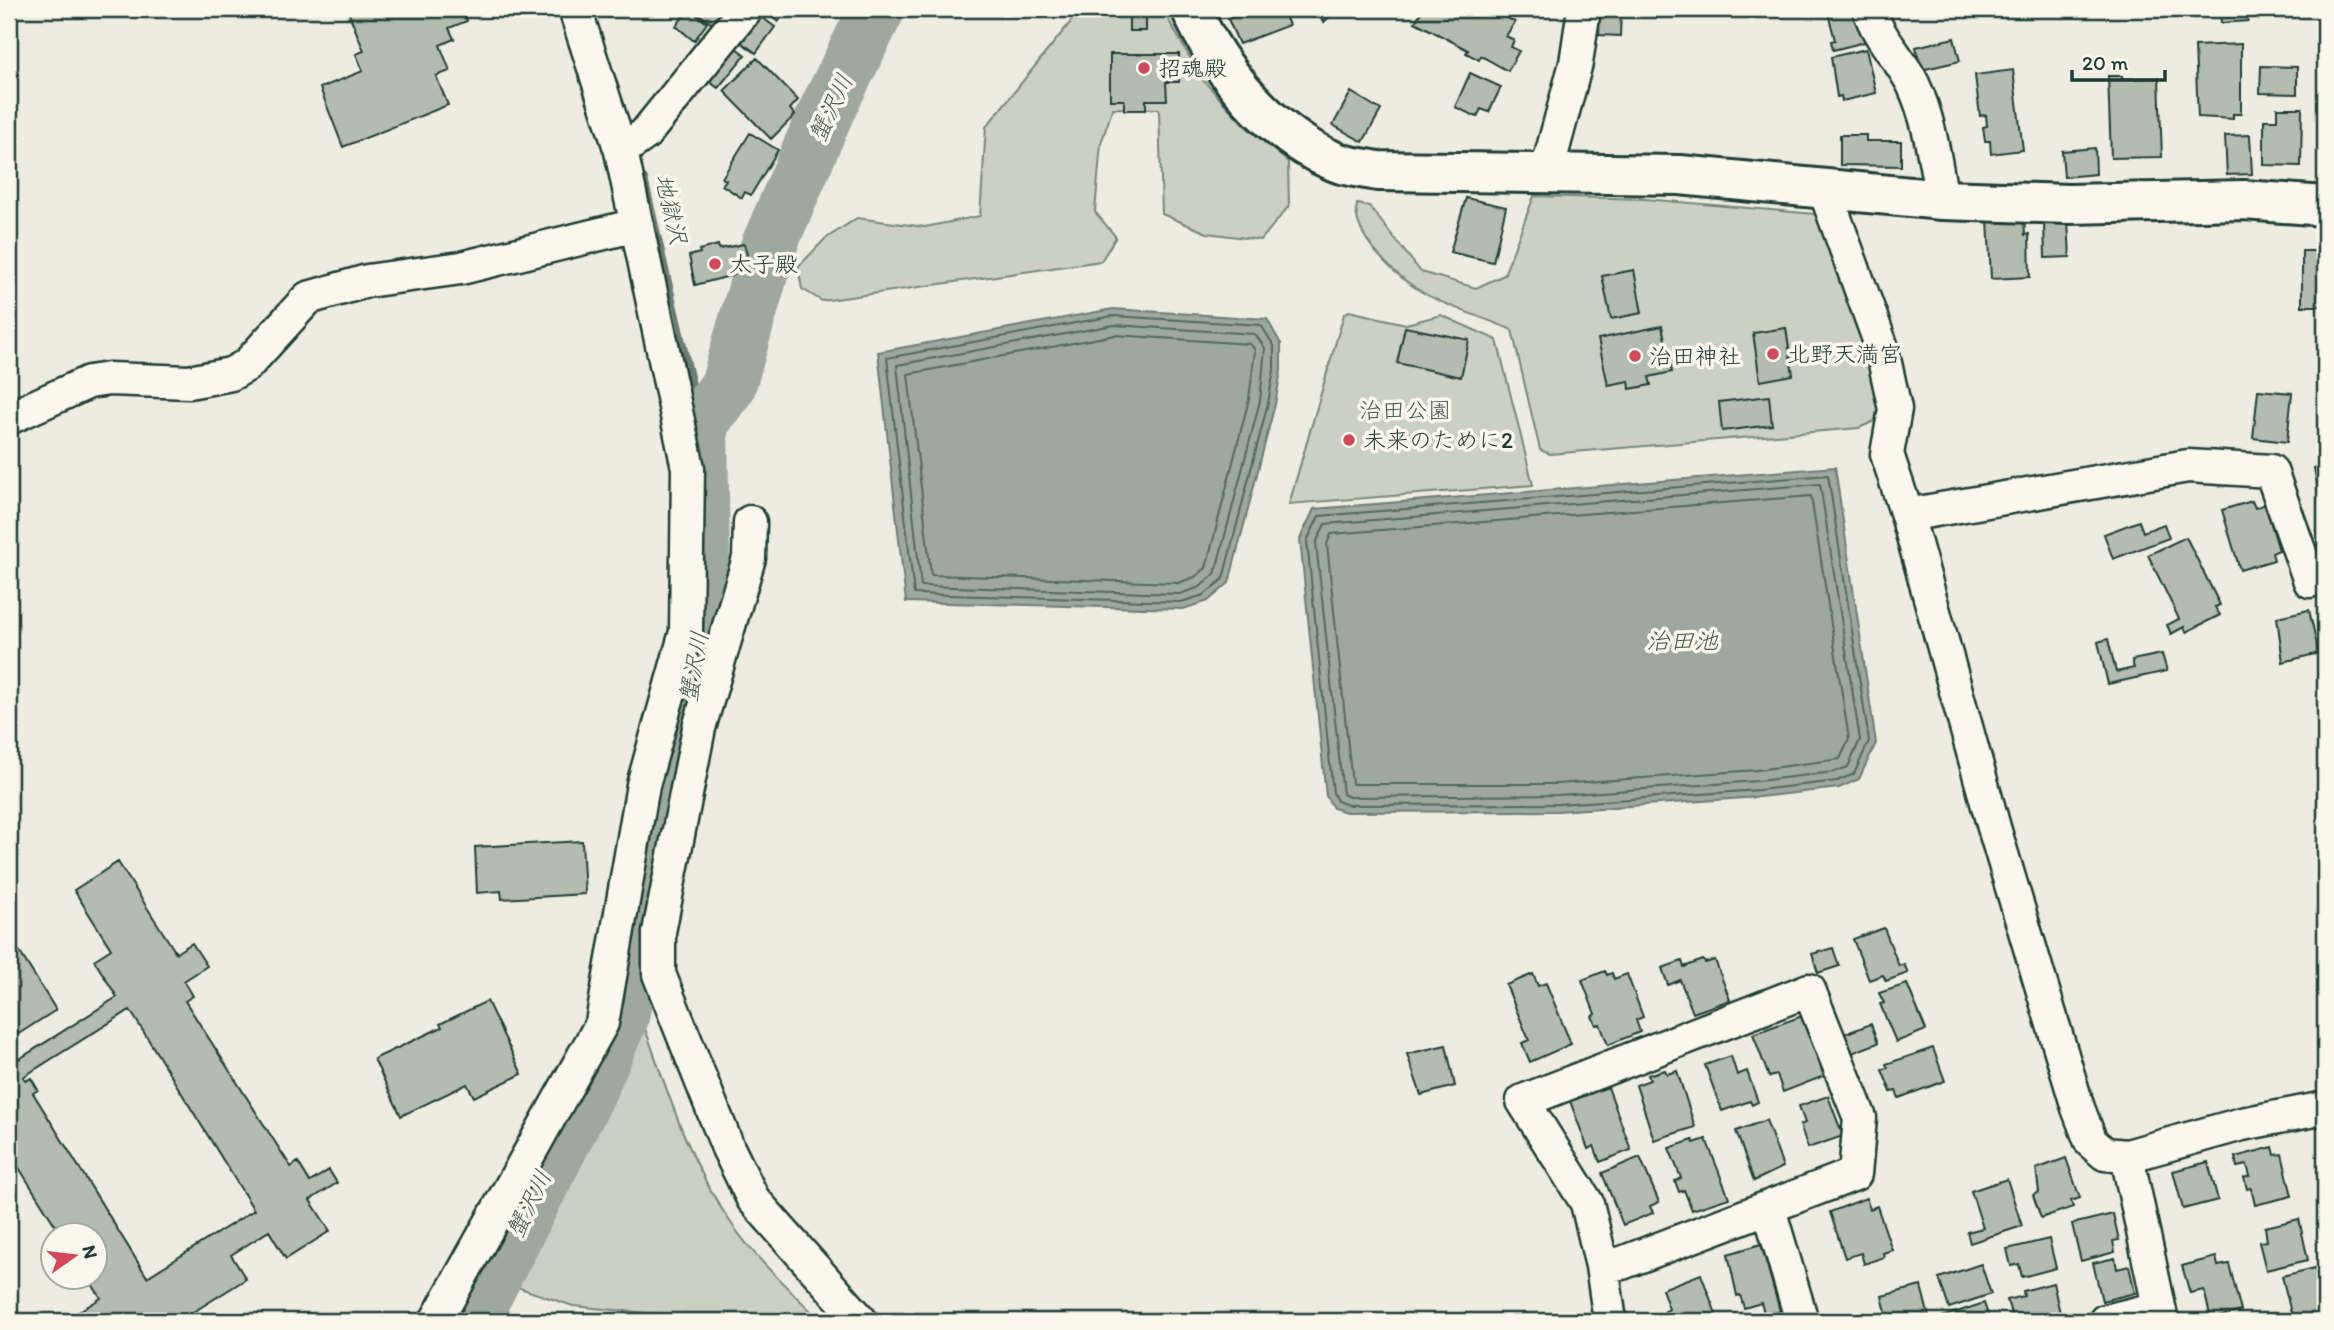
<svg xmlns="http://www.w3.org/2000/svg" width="2334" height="1330" viewBox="0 0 2334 1330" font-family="Itim,'Klee One',sans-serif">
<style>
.green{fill:#cbcfc4;stroke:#75867c;stroke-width:2}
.water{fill:#9fa89f;stroke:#6c7d74;stroke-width:2}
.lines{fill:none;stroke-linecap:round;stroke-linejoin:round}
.shore{stroke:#52685f;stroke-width:2}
.stream{stroke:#6c7d74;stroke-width:10}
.river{stroke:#9fa89f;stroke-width:56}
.building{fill:#b4bbb0;stroke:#1f3d34;stroke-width:2;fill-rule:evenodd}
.street-casing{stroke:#1f3d34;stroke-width:37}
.secondary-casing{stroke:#1f3d34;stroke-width:44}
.street{stroke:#fbf7ec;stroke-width:32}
.secondary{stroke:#fbf7ec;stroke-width:38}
.poi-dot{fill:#d1495b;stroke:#fbf7ec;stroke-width:2.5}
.labels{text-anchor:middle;stroke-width:7;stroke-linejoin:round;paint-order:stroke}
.poi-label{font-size:23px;fill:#1f3d34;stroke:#fbf7ec;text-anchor:start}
.park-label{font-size:23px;fill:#415a51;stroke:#fbf7ec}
.water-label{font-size:24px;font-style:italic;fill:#455d54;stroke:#fbf7ec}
</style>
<rect width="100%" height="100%" fill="#eeece1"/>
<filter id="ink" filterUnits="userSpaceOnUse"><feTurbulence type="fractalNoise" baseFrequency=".0143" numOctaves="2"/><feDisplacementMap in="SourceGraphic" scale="14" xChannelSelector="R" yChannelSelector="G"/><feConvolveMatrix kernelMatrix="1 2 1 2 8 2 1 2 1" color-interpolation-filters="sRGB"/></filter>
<g filter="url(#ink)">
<!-- green -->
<path class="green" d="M1081,9H1156L1167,17L1202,79L1244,125L1288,162L1289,206L1261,240L1207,233L1162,214L1159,109L1113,108L1101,143L1095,212L1116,237L1101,261L822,301L802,289L798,267L825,239L857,218L925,227L980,216L986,127Z
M1534,196L1645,199L1815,214L1820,218C1837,262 1891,379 1877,420L1859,428L1550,454L1540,450L1512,330C1483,317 1443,306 1417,289C1393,273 1351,234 1357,204L1369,206L1421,272L1476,288L1504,275Z
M1349,311L1406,324L1441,315L1497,340L1533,485L1289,504L1344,314Z
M638,1009C664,1079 685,1155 727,1217C752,1256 788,1288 821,1321H674L657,1314L573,1306L508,1284L617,1066Z
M496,1305L525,1320L529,1321H487Z"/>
<!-- water -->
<path class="water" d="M1113,309L1267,319L1281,344V371L1275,404L1229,583L1208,601L1183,609L906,602L878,352Z
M1835,467L1876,743L1859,779L1839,788L1759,797L1558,811L1346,812L1333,808L1326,796L1300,539L1314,509Z"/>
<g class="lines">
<!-- shore -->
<path class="shore" d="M1113,316L1261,325L1274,346V370L1268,403L1223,579L1204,595L1181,602L914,594L887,358Z
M1114,325L1255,334L1265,348L1260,401L1215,574L1200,587L1180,594L921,586L897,365Z
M1115,335L1250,344L1255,350L1249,399L1206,568L1195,577L1178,583L931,575L908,374Z
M1828,475L1869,741L1854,774L1837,781L1759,790L1558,804L1348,805L1337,801L1333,793L1307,541L1319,516Z
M1820,484L1860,740L1848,767L1834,772L1758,781L1558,795L1349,797L1343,794L1316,543L1325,524Z
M1811,496L1849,739L1840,759L1757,770L1557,784H1352L1327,544L1331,534Z"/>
<!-- stream -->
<path class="stream" d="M643,179L700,424"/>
<!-- river -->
<path class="river" d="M471,1321L586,1096L621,1017L672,764L703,634L700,424L728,386L767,250L827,110L877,9"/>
</g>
<!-- building -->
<path class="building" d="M347,9H462L467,21L449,28L454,39L440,45L450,71L436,76L448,105L343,147L320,88L363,71L356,54L364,51Z
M689,9L707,23L694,41L676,26Z
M692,9H728L715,26Z
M762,9H789L778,22Z
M1254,9H1282L1289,25L1239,44L1228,19Z
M1311,9H1338L1324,22Z
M1423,9H1491L1515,22L1506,36L1514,40L1511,47L1519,51L1508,71L1481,56L1479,60L1466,53L1468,50L1415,22Z
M1656,9H1694L1695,14L1680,15V11L1656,13Z
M1827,9H1857L1865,42L1833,50L1831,41L1835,40Z
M2220,9H2247L2248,21L2221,23Z
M1600,11H1621L1620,36L1599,35Z
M756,13L775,27L756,53L738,40Z
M1129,14H1146V31H1129Z
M1954,38L1960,61L1921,70L1916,47Z
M2241,44V114H2233V119L2198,117L2195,46Z
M732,45L745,55L718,88L705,78Z
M1866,49L1876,93L1842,101L1841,96L1837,97L1831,57Z
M1110,54H1179V82H1166L1167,100H1146V110H1124V100H1110Z
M757,58L798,100L790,109L795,115L771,139L724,91Z
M2261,66L2297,67V94L2260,93Z
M2013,70L2023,150L1991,154L1990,141H1985L1983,127L1987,126L1986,115L1980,116L1975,75Z
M1470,73L1501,87L1489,112L1481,109L1477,117L1455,107Z
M2108,76H2122V79L2159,78L2162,157L2111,158Z
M1351,92L1381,110L1363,142L1333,125Z
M2277,108H2302L2301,166L2264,165V120H2277Z
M750,133L778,150L751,195L745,192L742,198L722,185L726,180L722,178Z
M1840,135H1866V141H1901V166L1840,165Z
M2250,135L2252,174L2227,175L2225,136Z
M2095,148L2096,174L2064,177L2062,151Z
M1466,198L1506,207L1493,262L1450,252Z
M2024,218L2025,235L2029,234L2030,277L1991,279L1988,219Z
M2068,221L2070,257L2045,258L2044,222Z
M744,244L749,262L732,266L734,275L695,285L689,256L700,253L699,250L718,245L719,249Z
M2302,251H2325V306H2302Z
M1634,270L1642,313L1611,319L1602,276Z
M1662,326L1672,372L1649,377L1651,385L1630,389L1629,381L1608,385L1598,339Z
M1405,327L1469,340L1461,377L1397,363Z
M1786,328L1793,375L1760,381L1753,333Z
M2258,390L2292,393L2287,442L2253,438Z
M1769,396L1772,425L1722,431L1719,402Z
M2325,464V515L2323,516L2314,468Z
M2252,501L2255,508L2265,504L2279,550L2272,553L2274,560L2240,570L2222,510Z
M2139,521L2143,532L2164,524L2169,538L2113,559L2104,534Z
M2186,537L2220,605L2215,607L2220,615L2186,632L2184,627L2171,634L2167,625L2179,619L2148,555Z
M2309,610L2319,653L2283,662L2277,617Z
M2108,639L2116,672L2134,668L2132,660L2162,654L2167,671L2108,684L2098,642Z
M582,841L585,894L502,899L501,891L477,893L475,847Z
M118,862L176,953L192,943L207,966L184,981L193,996L185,1001L291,1167L298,1162L310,1182L329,1170L337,1183L310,1200L330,1231L286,1259L269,1231L231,1255L246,1279L179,1321H64L101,1298L88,1278H94V1236H62L9,1152V1043L19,1059L117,997L94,960L111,949L74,890ZM130,1010L254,1210L147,1277L33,1093L38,1090L31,1078L26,1081L23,1077Z
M1884,928L1899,966L1904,964L1908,973L1886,981L1883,975L1869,980L1853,939Z
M9,935L56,1010L9,1040Z
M1833,948L1839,966L1818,973L1812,954Z
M1703,960L1705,963L1715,960L1730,1000L1693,1013L1680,980L1668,985L1662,968L1682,961L1684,967Z
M1605,971L1607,975L1612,973L1614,979L1627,974L1643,1017L1636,1020L1640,1032L1608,1045L1600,1024L1596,1025L1592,1016L1595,1014L1582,980Z
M1533,974L1538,986L1546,983L1571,1044L1530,1062L1522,1043L1529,1040L1506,985Z
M1907,984L1926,1030L1896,1042L1880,1004L1884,1003L1879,993Z
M487,1001L522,1074L474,1097L467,1084L401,1116L374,1059L442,1027L440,1024Z
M1802,1016L1824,1076L1783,1092L1777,1075L1769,1077L1753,1034Z
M1871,1024L1878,1043L1852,1053L1844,1034Z
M1446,1045L1455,1086L1421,1095L1407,1054Z
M1933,1048L1945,1081L1899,1098L1896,1091L1891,1092L1882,1070L1888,1068L1886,1064Z
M1731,1056L1737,1075L1747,1071L1758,1102L1752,1105L1750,1101L1722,1111L1705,1065Z
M1665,1070L1667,1074L1677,1071L1695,1127L1654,1140L1636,1085L1650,1080L1648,1075Z
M1608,1087L1631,1150L1600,1162L1594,1146L1588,1149L1570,1101Z
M1828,1096L1843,1136L1808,1148L1800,1125L1805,1123L1799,1106Z
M1766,1120L1783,1167L1754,1181L1736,1131Z
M1706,1139L1729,1198L1692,1210L1684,1190L1679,1192L1675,1181L1681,1178L1669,1148L1693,1140L1694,1143Z
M2273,1147L2275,1155L2282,1154L2292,1196L2255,1205L2251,1188L2247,1189L2244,1178L2250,1176L2247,1165L2237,1167L2235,1157Z
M1640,1157L1659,1202L1650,1206L1653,1213L1623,1225L1602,1173Z
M2066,1158L2080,1198L2071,1201L2073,1207L2041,1218L2033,1195L2039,1192L2036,1169Z
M2208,1162L2218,1200L2183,1209L2173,1171Z
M2007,1179L2022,1226L1970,1243L1967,1232L1983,1228L1971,1191Z
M1866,1198L1870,1209L1877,1206L1892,1250L1883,1253L1884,1257L1864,1264L1861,1253L1845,1258L1830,1212Z
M2113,1214L2119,1240L2113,1241L2115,1252L2081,1261L2072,1224Z
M2299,1219L2308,1260L2266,1270L2259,1242L2267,1241L2265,1227Z
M2049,1239L2056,1268L2022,1277L2019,1264L2011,1266L2007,1249Z
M1761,1244L1780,1311L1765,1316L1761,1303L1744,1308L1740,1295L1737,1296L1728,1254Z
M2216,1257L2218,1266L2229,1264L2241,1311L2211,1319L2204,1290L2190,1293L2182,1266Z
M2115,1258L2117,1269L2129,1266L2135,1293L2102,1301L2093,1263Z
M1981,1264L1991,1294L1949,1308L1939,1278Z
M2315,1268L2325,1321H2293L2282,1276Z
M1701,1274L1716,1314L1696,1321H1667L1664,1312L1669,1309L1662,1289Z
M2053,1283L2060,1313L2013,1321L2007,1300L2024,1296L2023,1291Z
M1921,1286L1930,1321H1888L1882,1296Z
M1984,1303L1990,1321H1940L1939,1318Z
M1855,1312L1858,1321H1819Z"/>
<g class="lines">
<defs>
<path id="street" d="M1869,9C1878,38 1900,58 1913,84C1930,120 1935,161 1942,200
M621,151L645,134L746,9
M1547,171L1576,63L1584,9
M1824,188L1881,345L1895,409L1887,454L1907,515L1995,831L2078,1108L2091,1142L2105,1154L2127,1156L2242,1124L2325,1108
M9,418L89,382L109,379L189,382L231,374L247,365L308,298L367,281L461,268L637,225
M1907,515L2188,466L2271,471L2310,581
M750,522L749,558L699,728L659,932V974L728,1148L753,1199L861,1321
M2127,1156L2162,1321
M1769,1209L1802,1321
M1602,1266L1622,1263L1855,1174L1860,1118L1809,990L1523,1101L1587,1203L1602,1266L1610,1321
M436,1321L602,1023L643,785L686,632L688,468L621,151L575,9
M2105,1321L2159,1308"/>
<path id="secondary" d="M1191,9C1218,70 1272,136 1336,162C1348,167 1364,168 1378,171L1680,175L1942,200L2069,204L2244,200L2325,206"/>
</defs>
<!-- street casing -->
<use href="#street" class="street-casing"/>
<!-- secondary casing -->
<use href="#secondary" class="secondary-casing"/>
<!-- street -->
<use href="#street" class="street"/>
<!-- secondary -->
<use href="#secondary" class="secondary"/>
</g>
</g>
<!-- markers -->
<g class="poi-dot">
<circle cx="1144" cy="68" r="7"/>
<circle cx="715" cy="264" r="7"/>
<circle cx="1773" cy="354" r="7"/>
<circle cx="1635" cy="356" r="7"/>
<circle cx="1349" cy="440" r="7"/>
</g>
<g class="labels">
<!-- poi labels -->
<g class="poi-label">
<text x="1158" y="76">招魂殿</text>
<text x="729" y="272">太子殿</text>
<text x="1787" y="362">北野天満宮</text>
<text x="1649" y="364">治田神社</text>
<text x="1363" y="448">未来のために2</text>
</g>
<!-- park labels -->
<g class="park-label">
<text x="1405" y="418">治田公園</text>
</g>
<!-- water labels -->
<g class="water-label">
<text transform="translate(831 108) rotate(-65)" y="8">蟹沢川</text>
<text transform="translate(671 209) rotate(77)" y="8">地獄沢</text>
<text x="1682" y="649">治田池</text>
<text transform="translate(694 667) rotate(-80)" y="8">蟹沢川</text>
<text transform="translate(529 1204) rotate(-64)" y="8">蟹沢川</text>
</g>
</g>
<!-- margin -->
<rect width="2334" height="1330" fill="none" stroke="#fbf7ec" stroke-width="35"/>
<rect x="18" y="18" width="2299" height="1295" fill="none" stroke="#1f3d34" stroke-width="2.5" filter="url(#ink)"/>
<!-- north arrow -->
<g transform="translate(74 1256) rotate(76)"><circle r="33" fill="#fbf7ec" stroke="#a3ada2" stroke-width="2"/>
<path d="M0-5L12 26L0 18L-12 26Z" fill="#d1495b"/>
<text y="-10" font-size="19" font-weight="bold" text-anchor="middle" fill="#1f3d34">N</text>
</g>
<!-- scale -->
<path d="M2072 70v10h93v-10" fill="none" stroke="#1f3d34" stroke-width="3.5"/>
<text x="2082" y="70" font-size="21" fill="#1f3d34" stroke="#fbf7ec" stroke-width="5" paint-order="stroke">20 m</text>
</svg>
